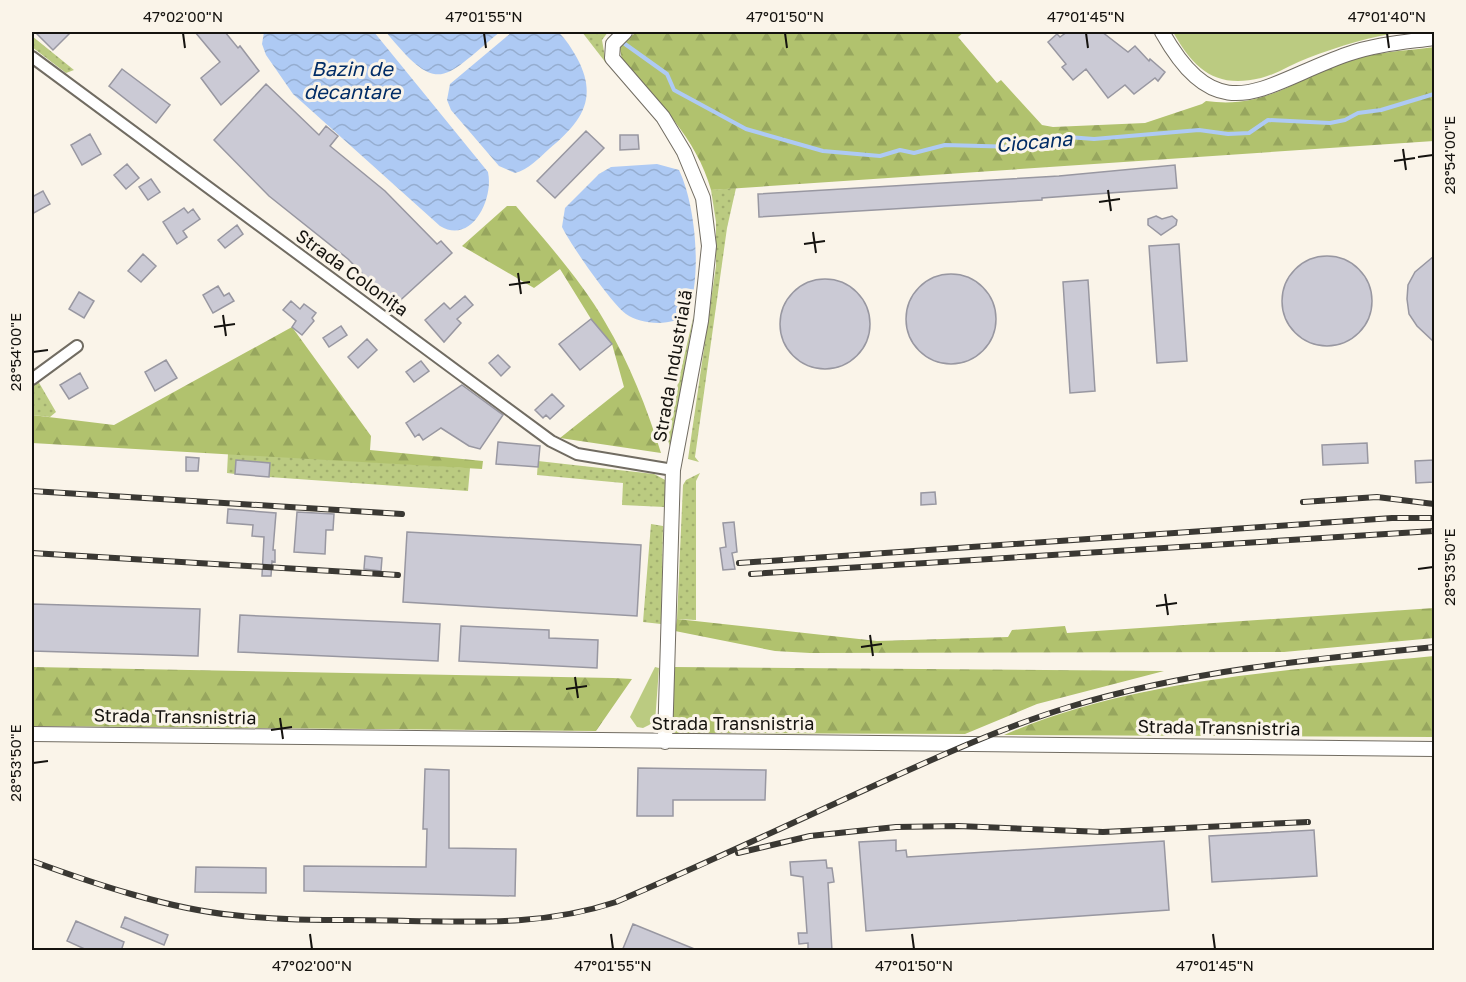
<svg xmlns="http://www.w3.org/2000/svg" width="1466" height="982" viewBox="0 0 1466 982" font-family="'Golos Text',sans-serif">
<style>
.grass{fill:url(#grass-dots)}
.forest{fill:url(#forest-firs)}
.garden{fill:#bbcb81}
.water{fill:url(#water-waves)}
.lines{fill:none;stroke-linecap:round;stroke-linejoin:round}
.stream{stroke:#aecaf4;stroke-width:4}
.building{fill:#cbcad5;stroke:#9897a1;stroke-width:1.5}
.street-casing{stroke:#716c62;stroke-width:14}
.secondary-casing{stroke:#716c62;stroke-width:16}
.street{stroke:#fff;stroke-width:10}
.secondary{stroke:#fff;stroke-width:14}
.rail-casing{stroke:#3a3833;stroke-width:6}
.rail{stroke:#faf4e9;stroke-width:4;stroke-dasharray:11;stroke-linecap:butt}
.ticks{fill:none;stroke:#15130f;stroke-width:2}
.labels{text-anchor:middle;stroke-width:6;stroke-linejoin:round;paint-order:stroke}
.street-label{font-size:18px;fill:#15130f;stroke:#faf4e9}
.water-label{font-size:20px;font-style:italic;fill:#012c66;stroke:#faf4e9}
.neatline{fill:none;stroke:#15130f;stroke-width:2}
.ticks-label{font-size:15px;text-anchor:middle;fill:#15130f}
</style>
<defs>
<pattern id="grass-dots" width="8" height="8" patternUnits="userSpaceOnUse" patternTransform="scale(1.5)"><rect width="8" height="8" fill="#bbcb81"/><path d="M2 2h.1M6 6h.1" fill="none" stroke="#a0ad6e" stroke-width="1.8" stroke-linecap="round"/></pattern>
<pattern id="forest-firs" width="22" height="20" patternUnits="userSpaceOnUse" patternTransform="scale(1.5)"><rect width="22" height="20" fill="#b1c26e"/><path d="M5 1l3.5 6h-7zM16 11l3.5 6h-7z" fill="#97a65e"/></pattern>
<pattern id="water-waves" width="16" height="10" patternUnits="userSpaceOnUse" patternTransform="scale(1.5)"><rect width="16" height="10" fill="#aecaf4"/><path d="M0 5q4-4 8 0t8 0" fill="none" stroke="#95add0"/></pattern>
</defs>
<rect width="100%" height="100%" fill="#faf4e9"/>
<!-- grass -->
<path class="grass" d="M582,32H608L602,40L606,63Z
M32,36L74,70L66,73L32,47Z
M736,188L727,228L695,457L699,462L688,459L716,266V222L711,190Z
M694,314L671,449L666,435Z
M38,381L56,412L50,417L32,415V386Z
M228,453L470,468L468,491L269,477L270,463L237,460L235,474L227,473Z
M538,461L654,474L667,481L665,507L622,505L623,483L537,475Z
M700,473L696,481V620L677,619L683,485L686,480Z
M651,524L663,526L661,624L643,622Z"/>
<!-- forest -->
<path class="forest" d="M637,32H964L958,37L997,83L1001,80L1042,125L1053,127L1145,123L1202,104L1206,101C1264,109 1293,81 1344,62C1372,52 1405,51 1434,47V141L711,190C697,138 656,100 622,60L619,44Z
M507,206H516C547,243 581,280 605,322C629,362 647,408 661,453L560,438L624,387L612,344L591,319L560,269L534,288L462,246Z
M292,327L371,436L370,450L483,461L482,469L32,443V415L114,425Z
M1434,608V638L1284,652L810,653L775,651L675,631L677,619L877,641L1008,637L1012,630L1065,626L1067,633Z
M1434,656V737L1004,735C1134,678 1294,670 1434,656Z
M32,667L613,678L632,679L596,731L32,726Z
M673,667L1164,671L1037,704L965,734L671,733Z"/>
<!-- garden -->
<path class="garden" d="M1173,32H1405C1371,36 1340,46 1308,58C1292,64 1277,74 1261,78C1215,89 1194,69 1173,32Z
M655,667L659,668L655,722L643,728L637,727L630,717Z"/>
<!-- water -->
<path class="water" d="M264,32H374L488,172C494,200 471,245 440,226L293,94L266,55L262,44Z
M386,32H500C443,78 440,98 386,32Z
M512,32H558C566,39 572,49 577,58C599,99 581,122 549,149C539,158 528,170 515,173L499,166L451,110L447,100L450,84Z
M657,164L679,170C696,206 702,276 688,313C674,327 641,325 626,314C611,303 571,245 562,227L565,208L599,174L611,167Z"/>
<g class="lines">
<!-- stream -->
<path class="stream" d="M625,44L667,74L674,90L746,129L823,151L880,156L900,150L914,153L945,145L1018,147L1068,137L1094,139L1199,130L1228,134L1249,133L1268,120L1330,123L1345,120L1358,113L1381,110L1434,94"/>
</g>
<!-- building -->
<path class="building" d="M35,32H71L53,50Z
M195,32H225L238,48L240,46L259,71L221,105L201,78L220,62Z
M1067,32H1102L1128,52L1135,46L1149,61L1150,59L1165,72L1158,81L1155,78L1134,94L1125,85L1108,98L1086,69L1073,80L1062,67L1066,64L1048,42L1057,34L1060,37Z
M122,69L170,105L156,123L109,86Z
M266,84L319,135L326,126L338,136L330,146L385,191L437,244L441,241L452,253L394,306L348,259L269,196L214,140Z
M586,131L604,148L555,198L537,181Z
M90,134L101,154L82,165L71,145Z
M620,135H638L639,149L620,150Z
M127,164L139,178L126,189L114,175Z
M1175,165L1177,188L1042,198V200L759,217L758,194L1059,176Z
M151,179L160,192L148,200L139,187Z
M43,191L50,204L32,214V197Z
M184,208L188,213L193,209L200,219L183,231L187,237L177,244L163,222Z
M1156,216L1162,219L1172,216L1177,220L1176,225L1161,235L1148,225V219Z
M237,225L243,234L225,248L218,240Z
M1179,244L1187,361L1157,363L1149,246Z
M143,254L156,266L141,282L128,271Z
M1434,256V342L1417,326L1409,314L1407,299L1408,285L1415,272Z
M1282 301a45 45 0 1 1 90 0a45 45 0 1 1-90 0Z
M906 319a45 45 0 1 1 90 0a45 45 0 1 1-90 0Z
M780 324a45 45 0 1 1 90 0a45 45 0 1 1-90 0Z
M1088,280L1095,391L1070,393L1063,282Z
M218,286L224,296L229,293L234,301L213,313L203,295Z
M79,292L94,301L84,318L69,309Z
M465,296L473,305L457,319L461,323L444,342L425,320L444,303L450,309Z
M291,301L300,309L304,304L316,313L312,318L314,321L302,335L292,327L296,321L283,310Z
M591,319L612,344L580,370L559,344Z
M341,326L347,335L329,347L323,338Z
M367,339L377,350L358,368L348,357Z
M498,355L510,367L501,376L489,363Z
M166,360L177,378L155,391L145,372Z
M421,361L429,371L414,382L406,372Z
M80,373L88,388L69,399L60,385Z
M462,385L503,415L480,449L469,446L441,428L423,440L419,434L415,437L406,423Z
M552,394L564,406L550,419L546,415L543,418L535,410Z
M498,442L540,446L538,467L496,464Z
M1367,443L1368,463L1323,465L1322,445Z
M186,457L199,458L198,471H186Z
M236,460L270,463L269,477L235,474Z
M1434,460V482L1416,483L1415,461Z
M935,492L936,504L921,505V493Z
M228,509L276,513L273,550H275V562L272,561L271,576H262L264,537L252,536L253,525L227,523Z
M297,512L334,514L333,530H326L325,554L294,552Z
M734,522L737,552L732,553L735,569L723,570L720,548L726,547L723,523Z
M407,532L641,545L637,616L403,602Z
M365,556L382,558L381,571L364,569Z
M32,604L200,609L198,656L32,651Z
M240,615L440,624L438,661L238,652Z
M461,626L549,630V638L598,640L597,668L459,661Z
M638,768L766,770L765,800H673V816H637Z
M425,769L449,770V848L516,849L515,896L304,891V866L426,867L427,829H423Z
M1314,830L1317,876L1212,882L1209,836Z
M896,840V851L906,850L907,857L1164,841L1169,910L866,931L859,842Z
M826,860L827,868H832L834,882L828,883L832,951H808V943L799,944L798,933H807L803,877L791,875L790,862Z
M196,867L266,868V893L195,892Z
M125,917L168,935L164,945L121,927Z
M76,921L124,942L121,951H89L67,941Z
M633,924L697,950V951H622Z"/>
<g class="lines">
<defs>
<path id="street" d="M32,57L551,441L577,454L673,470
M32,379L77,346"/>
<path id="secondary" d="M625,32L613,44L612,58L663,117L684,152L703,198L709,246L701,321L673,470L665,742
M1162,32C1220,135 1264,83 1348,54C1376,44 1406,42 1434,38
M32,734L1434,749"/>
</defs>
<!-- street casing -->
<use href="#street" class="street-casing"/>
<!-- secondary casing -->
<use href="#secondary" class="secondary-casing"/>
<!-- street -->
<use href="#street" class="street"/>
<!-- secondary -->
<use href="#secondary" class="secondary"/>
<defs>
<path id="rail" d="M32,491L402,514
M1303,502L1377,497L1434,504
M32,553L398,575
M739,563L1392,518H1434
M751,574L1434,531
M738,853L810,836L896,827L958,826L1103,832L1308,822
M32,861C92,883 169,909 233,915C291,922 351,919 409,921C482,922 546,925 616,902C705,864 792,823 880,783C942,755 1004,727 1069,707C1187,671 1312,659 1434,647"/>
</defs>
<!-- rail casing -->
<use href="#rail" class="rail-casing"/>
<!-- rail -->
<use href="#rail" class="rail"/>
</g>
<!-- ticks -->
<path class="ticks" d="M183,33L185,48M484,33L486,48M785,33L787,48M1086,33L1088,48M1387,33L1389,48M1403,149L1406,170M1418,157L1433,155M1394,161L1415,158M1108,190L1111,211M1099,202L1120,199M813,232L816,253M804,244L825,241M518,273L521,294M509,285L530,282M223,315L226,336M214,327L235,324M33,352L48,350M1418,569L1433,567M1165,594L1168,615M1156,606L1177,603M870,635L873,656M861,647L882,644M575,677L578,698M566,689L587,686M280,718L283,739M271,730L292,727M33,763L48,761M310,934L312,949M611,934L613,949M912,934L914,949M1213,934L1215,949"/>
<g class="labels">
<!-- street labels -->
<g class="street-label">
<text transform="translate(352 273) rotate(36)" y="6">Strada Colonița</text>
<text transform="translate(673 366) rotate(-80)" y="6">Strada Industrială</text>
<text transform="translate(175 717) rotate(1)" y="6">Strada Transnistria</text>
<text x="733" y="730">Strada Transnistria</text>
<text transform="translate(1219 728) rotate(1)" y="6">Strada Transnistria</text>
</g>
<!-- water labels -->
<g class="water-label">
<text x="352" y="76">Bazin de<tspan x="352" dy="23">decantare</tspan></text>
<text transform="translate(1034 142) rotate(-5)" y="7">Ciocana</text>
</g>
</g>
<!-- border -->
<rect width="1466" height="982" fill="none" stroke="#faf4e9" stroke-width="66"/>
<rect x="33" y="33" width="1400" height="916" class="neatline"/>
<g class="ticks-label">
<text x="183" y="22">47°02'00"N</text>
<text x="484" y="22">47°01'55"N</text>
<text x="785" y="22">47°01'50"N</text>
<text x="1086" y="22">47°01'45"N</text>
<text x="1387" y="22">47°01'40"N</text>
<text transform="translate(1450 155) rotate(-90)" y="5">28°54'00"E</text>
<text transform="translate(16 352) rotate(-90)" y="5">28°54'00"E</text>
<text transform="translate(1450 567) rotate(-90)" y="5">28°53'50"E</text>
<text transform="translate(16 763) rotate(-90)" y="5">28°53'50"E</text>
<text x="312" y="971">47°02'00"N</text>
<text x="613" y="971">47°01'55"N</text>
<text x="914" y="971">47°01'50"N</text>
<text x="1215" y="971">47°01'45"N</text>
</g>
</svg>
